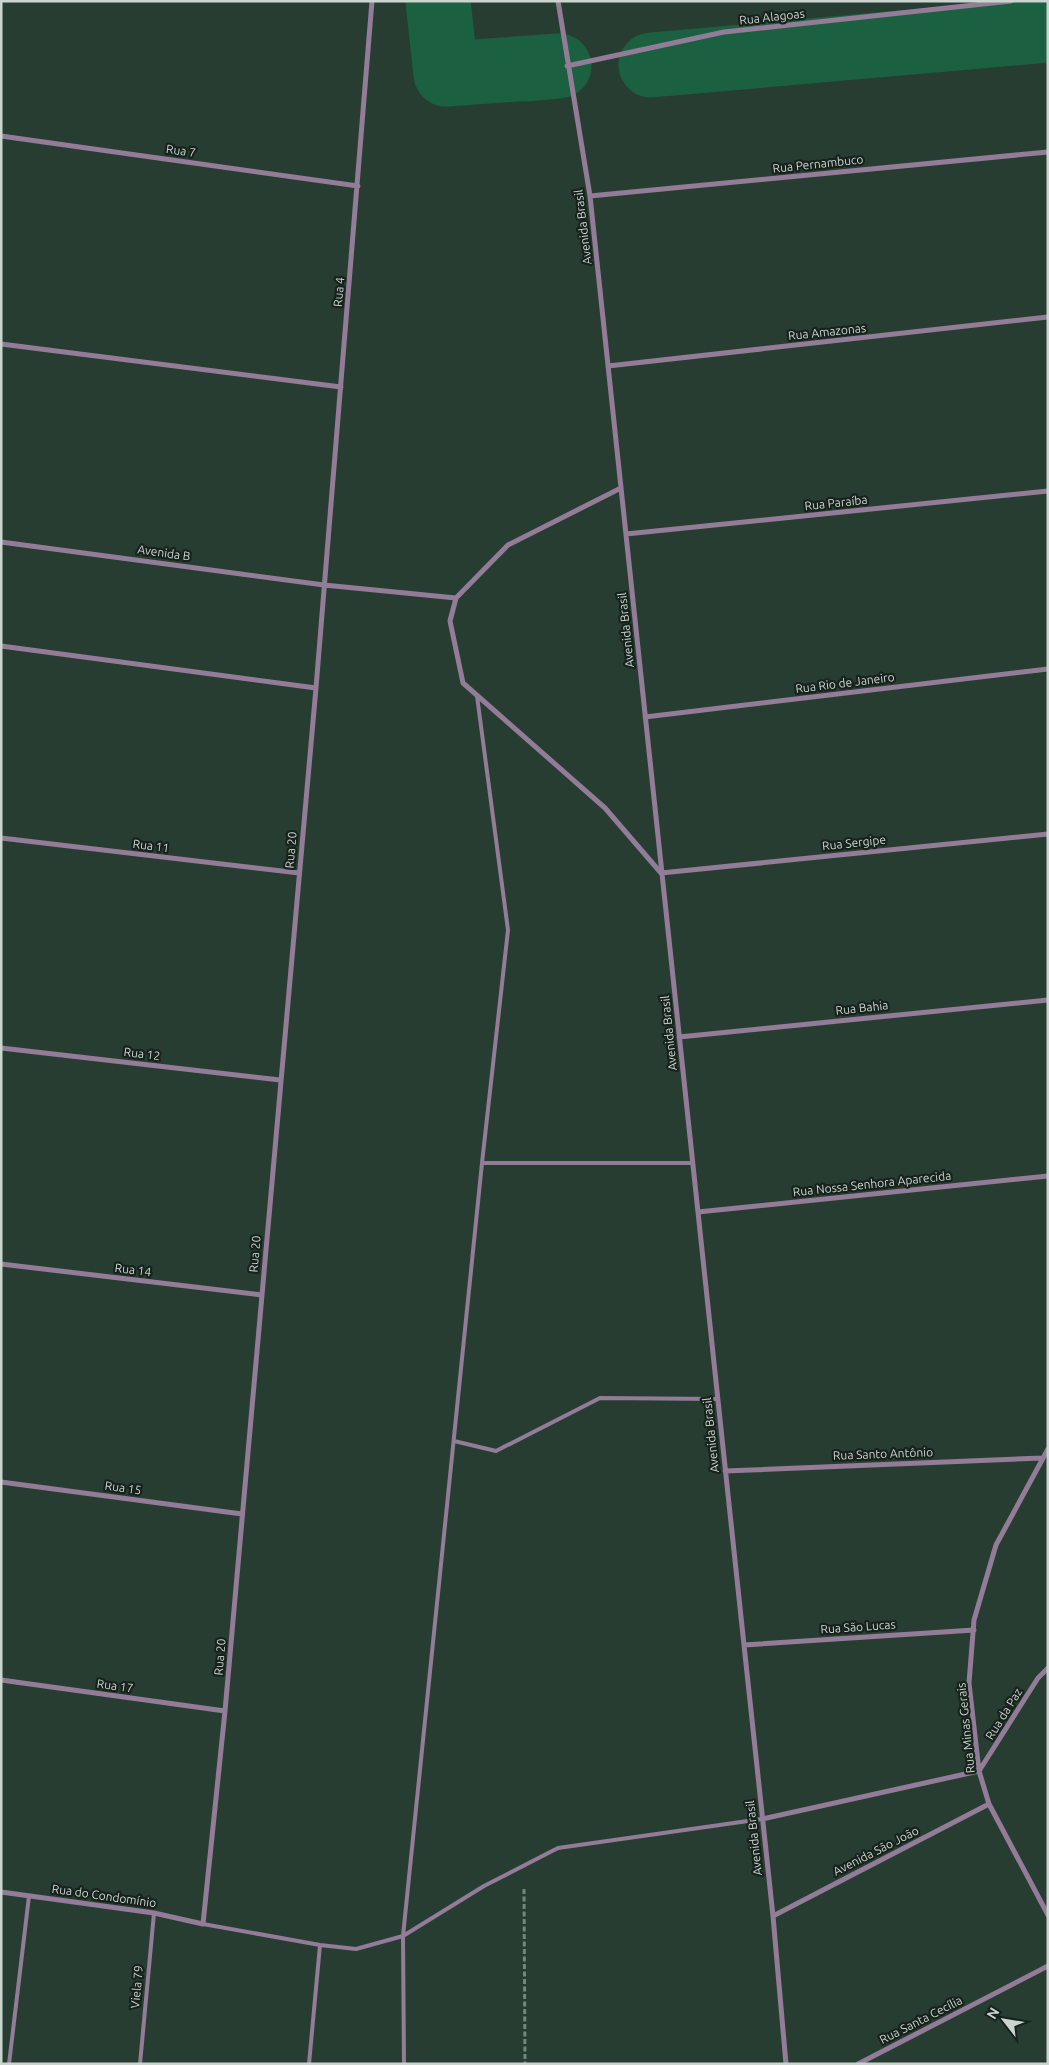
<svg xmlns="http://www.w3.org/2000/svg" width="1049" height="2065" viewBox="0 0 1049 2065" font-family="Ubuntu,sans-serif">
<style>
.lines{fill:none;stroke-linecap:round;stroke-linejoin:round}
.river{stroke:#1b6141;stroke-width:65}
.path{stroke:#75867d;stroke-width:3;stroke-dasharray:5 2.5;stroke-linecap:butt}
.service{stroke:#927c98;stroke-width:4}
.minor{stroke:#927c98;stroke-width:5}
.labels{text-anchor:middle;stroke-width:4.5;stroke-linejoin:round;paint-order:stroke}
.street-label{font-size:12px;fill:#c9d5ce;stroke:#18221c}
</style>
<rect width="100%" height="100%" fill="#283d32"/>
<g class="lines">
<!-- river -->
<path class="river" d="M438,1L446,74L559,66L526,69
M651,65L1048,30"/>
<!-- path -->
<path class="path" d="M524,1889L525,2064"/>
<!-- service -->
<path class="service" d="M482,1163H693
M454,1441L496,1451L600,1398L718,1399
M203,1924L320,1945L356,1949L403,1936L484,1886L558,1848L762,1819
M9,2064L29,1896
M140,2064L154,1913
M309,2064L320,1945
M404,2064L403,1936L482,1163L508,930L477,696"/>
<!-- minor -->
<path class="minor" d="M558,1L590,196L744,1645L773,1916L786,2064
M567,66L724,32L1011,1
M1,136L358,186
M590,196L1048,152
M1,344L341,387
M608,366L1048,317
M621,488L508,545L456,598L450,621L463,683L605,808L661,873L1048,834
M626,534L1048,491
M1,542L324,585L456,598
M1,646L316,688
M645,717L1048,669
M1,838L299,873
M679,1037L1048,1000
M1,1048L280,1080
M698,1212L1048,1176
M1,1264L262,1295
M1048,1449L996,1545L974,1620L969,1683L979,1771L989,1804L1048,1915
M725,1471L1042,1458
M1,1482L242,1514
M744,1645L974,1630
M1,1680L225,1711
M762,1819L979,1771L1038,1678L1048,1668
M1,1892L154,1913L203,1924L225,1711L316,688L372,1
M773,1916L989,1804
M858,2064L1048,1966"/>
</g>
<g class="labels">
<!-- street labels -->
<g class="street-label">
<text transform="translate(772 17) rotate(-6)" y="4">Rua Alagoas</text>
<text transform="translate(181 151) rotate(8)" y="4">Rua 7</text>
<text transform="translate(818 164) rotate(-6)" y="4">Rua Pernambuco</text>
<text transform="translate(583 227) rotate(-97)" y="4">Avenida Brasil</text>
<text transform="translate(339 292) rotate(-85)" y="4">Rua 4</text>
<text transform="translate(827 332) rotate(-6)" y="4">Rua Amazonas</text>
<text transform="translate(836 503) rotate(-6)" y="4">Rua Paraíba</text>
<text transform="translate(164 553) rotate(8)" y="4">Avenida B</text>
<text transform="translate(626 630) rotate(-96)" y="4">Avenida Brasil</text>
<text transform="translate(845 683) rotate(-7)" y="4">Rua Rio de Janeiro</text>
<text transform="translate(854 843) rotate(-6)" y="4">Rua Sergipe</text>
<text transform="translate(151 846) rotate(7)" y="4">Rua 11</text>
<text transform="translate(291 850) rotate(-85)" y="4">Rua 20</text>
<text transform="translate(862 1008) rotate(-6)" y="4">Rua Bahia</text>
<text transform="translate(669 1033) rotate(-96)" y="4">Avenida Brasil</text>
<text transform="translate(142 1054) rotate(7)" y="4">Rua 12</text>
<text transform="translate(872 1184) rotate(-6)" y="4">Rua Nossa Senhora Aparecida</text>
<text transform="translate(255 1254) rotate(-85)" y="4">Rua 20</text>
<text transform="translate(133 1270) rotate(7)" y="4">Rua 14</text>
<text transform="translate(711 1435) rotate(-96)" y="4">Avenida Brasil</text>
<text transform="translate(883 1454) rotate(-2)" y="4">Rua Santo Antônio</text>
<text transform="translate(123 1488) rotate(8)" y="4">Rua 15</text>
<text transform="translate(858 1627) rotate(-4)" y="4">Rua São Lucas</text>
<text transform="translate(220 1657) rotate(-85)" y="4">Rua 20</text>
<text transform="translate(115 1686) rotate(8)" y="4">Rua 17</text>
<text transform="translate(1004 1714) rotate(-58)" y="4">Rua da Paz</text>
<text transform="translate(966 1728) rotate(-96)" y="4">Rua Minas Gerais</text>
<text transform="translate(754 1838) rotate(-96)" y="4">Avenida Brasil</text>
<text transform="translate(876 1851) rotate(-27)" y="4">Avenida São João</text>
<text transform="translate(104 1896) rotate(8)" y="4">Rua do Condomínio</text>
<text transform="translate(137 1987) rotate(-85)" y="4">Viela 79</text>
<text transform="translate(921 2020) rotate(-27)" y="4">Rua Santa Cecília</text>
</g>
</g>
<!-- border -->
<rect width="1049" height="2065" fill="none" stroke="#c9d5ce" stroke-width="5"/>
<!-- north arrow -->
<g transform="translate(1004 2020) rotate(301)" stroke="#18221c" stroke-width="4" paint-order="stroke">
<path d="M0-4L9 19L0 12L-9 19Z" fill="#c9d5ce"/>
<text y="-8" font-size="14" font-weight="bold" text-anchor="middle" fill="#c9d5ce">N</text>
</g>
</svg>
